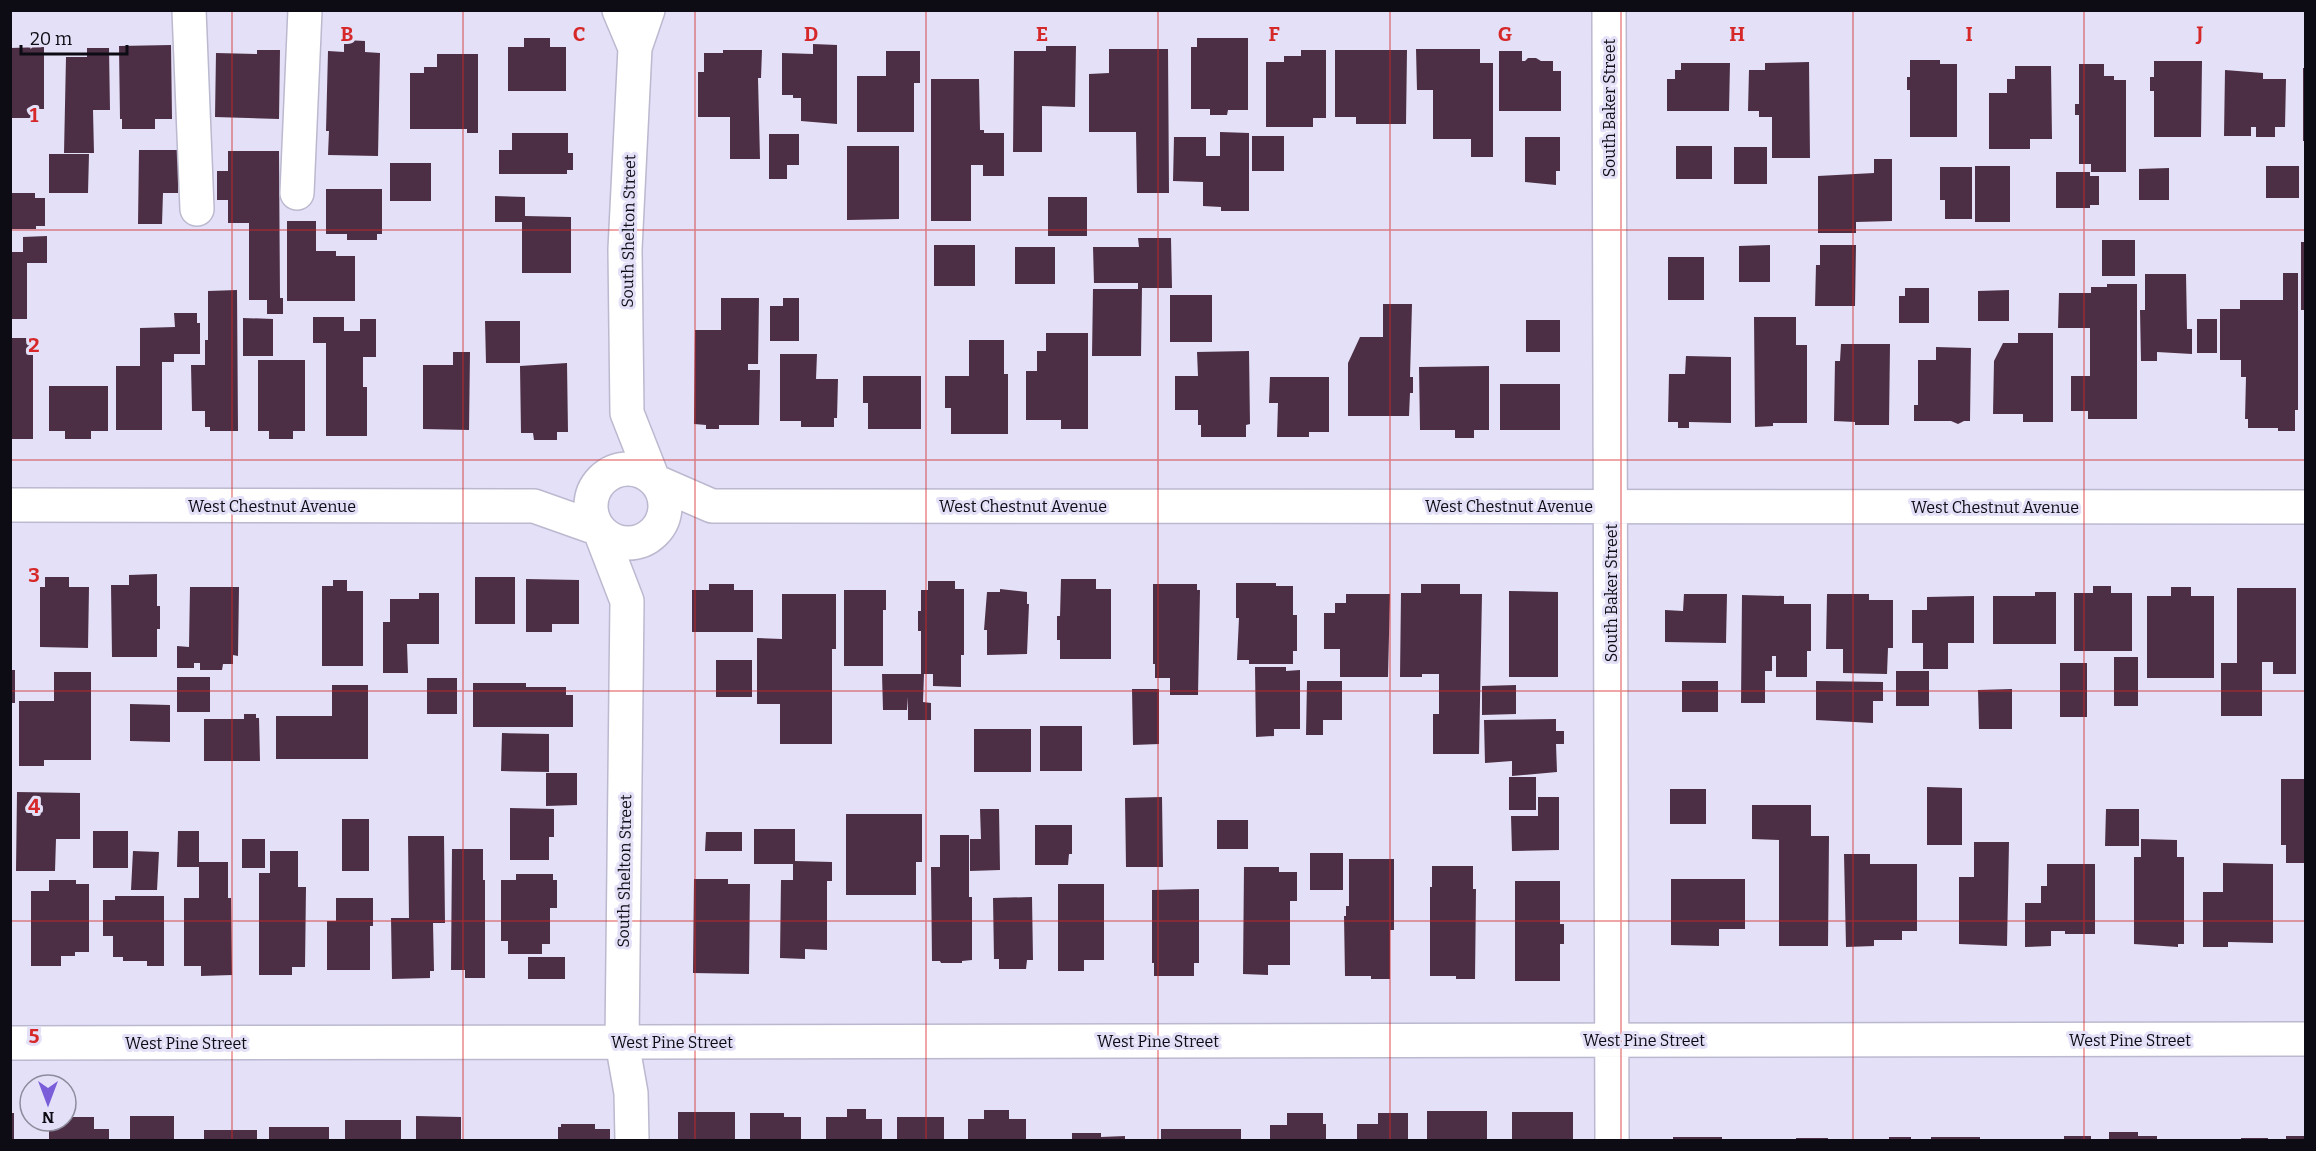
<svg xmlns="http://www.w3.org/2000/svg" width="2316" height="1151" viewBox="0 0 2316 1151" font-family="Bitter,serif">
<style>
.building{fill:#4d2f45}
.lines{fill:none;stroke-linecap:round;stroke-linejoin:round}
.minor-casing{stroke:#bbb9cf;stroke-width:36}
.minor{stroke:#fff;stroke-width:33}
.grid{fill:none;stroke:#d62828;stroke-width:1.5;stroke-opacity:0.55}
.labels{text-anchor:middle;stroke-width:6;stroke-linejoin:round;paint-order:stroke}
.street-label{font-size:16px;fill:#0d0c14;stroke:#e3e0f7}
.grid-label{font-size:20px;text-anchor:middle;font-weight:bold;fill:#d62828;stroke:#e3e0f7;stroke-width:6;stroke-linejoin:round;paint-order:stroke}
</style>
<rect width="100%" height="100%" fill="#e3e0f7"/>
<!-- building -->
<path class="building" d="M524,38H550V47H566V91H508V47H524Z
M1197,38H1248V110H1228L1227,115H1210V109H1191V47H1197Z
M344,40L365,41V52L380,53L378,156L328,155L329,131H326L328,51L344,52Z
M813,44L837,45V124L801,121V98H793V95H782V53L813,54Z
M171,45L172,119H155V129H122V119H120L119,46Z
M1046,46H1076L1075,107L1042,106V152H1013L1014,51H1046Z
M44,47V109H32V118H10V48Z
M87,48H109L110,110H93L94,153H64L66,57H87Z
M1109,49H1168L1169,193H1137L1136,132H1089V74L1109,73Z
M1416,49H1480V63H1493V157H1471V139H1433V90H1417Z
M257,50H280L279,119L215,117L216,53L257,54Z
M723,50H762L761,78H758L760,159H730V117H698V72H704V53H723Z
M1301,50H1326V118H1313V127H1266V62H1284V56H1301Z
M1335,50H1407L1406,124H1356V117H1335Z
M886,51H920V83H914V132H857V76H886Z
M1499,51H1522V61H1525L1528,58H1536L1541,61H1553V71H1561V111H1499Z
M437,54H478V133H467V129H410V73H424V67H437Z
M1910,60H1940V64H1957V137H1910V90H1907V77H1910Z
M2154,61H2202L2201,137H2154V91H2150V77H2154Z
M1809,62L1810,158H1772V117H1759V111H1748L1749,70H1765V63Z
M1681,63H1730L1729,111H1667V79H1675V70H1681Z
M2079,64H2104V76H2114V80H2126V172H2091V164H2079V115H2075V104H2079Z
M2015,66H2051L2052,139H2030V149H1989V93H2007V79H2015Z
M2303,68H2306V141H2303Z
M2225,70L2263,73V79H2286L2285,127H2275V137H2256V127H2251V136H2224Z
M931,79H979L980,130H984V133H1004V176H983V165H971V221H931Z
M1220,132L1249,133V211H1221V207L1203,206V182L1173,181L1174,137H1206V156H1220Z
M512,133H568V153H573V170H567V174H499V150H512Z
M769,134H799V165H787V179H769Z
M1252,136H1284V171H1252Z
M1525,137H1560V171H1556V185L1525,182Z
M847,146H899V219L847,220Z
M1676,146H1712V179H1676Z
M1734,147H1767V184H1734Z
M139,150H179L178,193H163L162,224H138Z
M228,151H279L280,298H283V314H267V300H249V223H228V200H217V171H228Z
M49,154H89L88,193H49Z
M1874,159H1892V221L1856,222V233H1818V176L1874,173Z
M390,163H431V201H390Z
M1975,166H2010V222H1975Z
M2266,166H2299V198H2266Z
M1940,167H1972V219H1945V200H1940Z
M2169,168V200H2139V169Z
M2056,172H2090V176H2099V205H2090V208H2056Z
M326,189H382V234H377V240H347V234H326Z
M10,193H35V198H45V226H36V229H10Z
M495,196L525,197V216L571,217V273H522V222H495Z
M1048,197H1087V236H1048Z
M287,221H316V251H336V256H355V301H287Z
M47,236V263H27V319H10V252H23V237Z
M1138,238H1171L1172,288H1142L1141,356H1092L1093,289H1138V283H1094L1093,247H1139Z
M2102,240H2135V276H2102Z
M2301,242H2306V310H2301Z
M934,245H975V286H934Z
M1770,245V282H1739V246Z
M1820,245H1856L1855,306H1815L1816,265H1820Z
M1015,247H1055V284H1015Z
M1668,257H1704V300H1668Z
M2283,273H2298V410H2295V431H2278V428H2248V419H2245L2246,377H2241V360H2220V309H2240V300H2283Z
M2145,274H2186L2187,329H2192V354L2157,352V361H2141L2140,310H2145Z
M2107,284H2137V419H2088V411H2071V376H2090V328H2058L2059,293H2091V287H2107Z
M1905,288H1929V323H1899V296H1905Z
M237,290L238,431H210V427H205V411H192L191,365H205V340H208V291Z
M2009,290V321H1978V291Z
M1170,295H1212V342H1170Z
M721,298H759L758,364H748V370H760L759,425H719V429H706V425L694,424L695,330H721Z
M783,298H799V341H770V306H783Z
M1383,304H1412L1410,377H1413V393H1410L1409,416H1348V363L1360,337H1383Z
M174,313H197V323H200V354H174V362H162V430H116V366H140V328L175,327Z
M313,317H344V331H360V319H376V357H363V387H367V436H326V343H313Z
M1754,317H1796V345H1807V423H1773V426L1755,427Z
M243,318L273,319V356H243Z
M2197,319H2217V353H2197Z
M1526,320H1560V352H1526Z
M485,321H520V363H486Z
M1046,333H1088V429H1061V420H1026V371H1037V351H1046Z
M2018,333H2053V422H2023V414H1993L1994,361L2003,343H2018Z
M10,338H33V439H10Z
M969,340H1004V374H1008V434H951V408H945V376H969Z
M1841,344H1890L1889,425H1855V422L1834,421L1835,361H1840Z
M1936,347L1971,348L1970,421H1964L1958,424L1951,421H1914V405H1918V360H1936Z
M1249,351L1250,424L1246,425V437H1201V425H1198V410H1175V376H1198L1197,352Z
M453,352H470L469,430L423,429V365H453Z
M780,354H817L816,379H838L837,418H834V427H801V421H780Z
M1686,356L1731,357V423L1689,422V428H1678V422H1668L1669,374H1685Z
M258,360H305V431H293V439H269V431H258Z
M567,363L568,432H557V440H534L533,433H521L520,366Z
M1489,366V430H1474V438H1455V430H1420L1419,367Z
M863,376H921V429H868V403H863Z
M1270,377H1329V432H1309V437H1277L1278,403H1269Z
M1500,384H1560V430H1500Z
M49,386H108V431H91V439H65V431H49Z
M157,574V606H160V629H157V657H112L111,585H129V575Z
M45,577H69V587H89L88,648L40,647V587H45Z
M475,577H515V624H475Z
M526,579L579,580V624H552V632H526Z
M1061,579H1096V589H1111V659H1060V640H1057V616H1060Z
M333,580H347V591H363V666H322V586H333Z
M928,581H955V589H964V655H961V687L933,686V674H924L923,702L931,703V720H908V697L907,710H883L882,674H921V631H918V611H921V590H928Z
M1236,583H1276V586H1293V615H1297V651H1293V664H1249V660H1237L1239,618H1236Z
M709,584H734V590H753V632H692V590H709Z
M1153,584H1197V590H1200L1198,695H1170V678H1155V664H1153Z
M1421,584H1460V594H1482L1479,754H1433V714H1439V674H1422V677H1400L1401,593H1421Z
M2093,586H2111V593H2132V651H2074V593H2093Z
M190,587H239L238,656L233,655V664H223L222,670H200V663H194V668H177V646L189,647Z
M2171,587H2191V596H2214V678H2147V596H2171Z
M2237,588H2296V674H2273V662H2262V716H2221V663H2237Z
M1000,589L1027,592V604H1029L1027,654L987,655V630H984L987,592H1000Z
M844,590H886V610H883V666H844Z
M1509,591L1558,592V677H1509Z
M2035,592H2056V644H1993V596H2035Z
M419,593H439V644H407L408,673H383V622H390V599H419Z
M782,594H836V649H832V744H780V704H757V638L782,639Z
M1346,594H1390L1388,677H1340V649H1324V613H1335V603H1346Z
M1684,594H1727L1726,643L1665,642V610L1683,611Z
M1827,594H1869V600H1893V648H1888L1887,674L1843,673V649H1826Z
M1742,595L1784,596V604H1811V651H1807V677H1776V656H1772V671H1765V703H1741Z
M1974,596V643H1948V669H1923V643H1912V610H1927V597Z
M2114,657H2138V706H2114Z
M716,660H752V697H716Z
M2060,663H2087V717H2060Z
M1255,667H1286V671L1300,670V729H1274V736L1256,737Z
M10,670H15V703H10Z
M1896,671H1929V706H1896Z
M54,672H91V760H44V766H19V701H54Z
M177,677H210V712H177Z
M427,678H457V714H427Z
M1307,681H1342V720H1323V735H1306Z
M1682,681H1718V712H1682Z
M1816,681L1883,682V701H1873V723L1816,720Z
M473,683H526V687H566V695H573V727H473Z
M332,685H368V759H276V716H332Z
M1516,685V714L1482,715V686Z
M1132,689H1159V744L1133,745Z
M2012,689V729H1979L1978,690Z
M130,704L170,705V742L130,741Z
M244,714H256V718H259L260,761H204V719H244Z
M1556,719V731H1564V744H1556L1557,772L1512,776V761L1485,763L1484,720Z
M1040,726H1082V771H1040Z
M974,729H1031V772H974Z
M502,733L549,734V772L501,771Z
M546,773H577V805L546,806Z
M1509,777H1536V810H1509Z
M2281,779H2306V863H2286V845H2281Z
M1927,787L1962,788V845H1927Z
M1670,789H1706V824H1670Z
M17,792L80,793V839H56L55,871H16Z
M1162,797L1163,867H1126L1125,798Z
M1538,797H1559V850L1512,851L1511,816H1538Z
M1752,805H1811V836H1829L1828,946H1779V840L1752,839Z
M510,808L554,809V837H549V860H510Z
M980,809H999L1000,870L970,871V839H981Z
M2106,809H2139V846H2105Z
M846,814H922V862H916V895H846Z
M342,819H369V871H342Z
M1217,820H1248V849H1217Z
M1035,825H1072V854H1069L1068,865H1035Z
M754,829H795V861L832,862V881H827V950L805,949V959L780,958L781,880H793V864H754Z
M93,831H128V868H93Z
M178,831H199V862H228V898H231L232,975L201,976V966H184V898H199V867H177Z
M706,832H742V851H705Z
M940,835H969V897H972V960L962,961V963H941L940,961H932L931,867H940Z
M408,836H444L445,923H433L434,971H430V978L392,979L391,918H409Z
M242,839H265V868H242Z
M2141,839L2177,840V857H2184V944H2178V947L2134,944V857H2141Z
M1974,842H2009L2007,946L1959,944V877H1974Z
M452,849H483V880H485V978H465V970H451Z
M133,851L159,852L157,890H131Z
M270,851H298V887H306L305,967H292V975H259V873H270Z
M1310,853H1343V890H1310Z
M1844,854H1870V864H1917V931H1902V940H1874V946L1846,947Z
M1349,859H1394V930H1390V979H1371V976H1345L1344,916H1346V906H1349Z
M2223,863L2273,864V943L2228,942V947H2203V892H2223Z
M2047,864H2095V934H2065V931H2051V946L2025,947V903H2041V886H2047Z
M1432,866H1473V889H1476L1475,979H1456V976H1430V887H1432Z
M1244,867H1279V872H1297V901H1290V965H1268V975L1243,974Z
M516,874H553V880H557V908H550V944H542V954H508V941H501V880H516Z
M694,879H728V884H750L749,974L693,973Z
M1671,879H1745V929H1719V946L1671,945Z
M49,880H76V884H89V952H75V956H61V966H31V891H49Z
M1515,881H1560V924H1564V944H1560V981H1515Z
M1058,884H1104V960H1084V971H1058Z
M1199,889V963H1194V976H1154V963H1152V890Z
M115,896H164V966H147V961H123V957H113V936H103V900H115Z
M1032,897L1033,960H1027L1026,969H999V959H994L993,898Z
M336,898H373V926H370V970H327V921H336Z
M528,957H565V979H528Z
M847,1109H866V1119H882V1140H826V1117H847Z
M984,1110H1009V1119H1026V1140H968V1119H984Z
M1427,1111H1487V1140H1427Z
M678,1112H735V1140H678Z
M1512,1112H1573V1140H1512Z
M10,1113H14V1140H10Z
M750,1113H784V1117H801V1140H750Z
M1287,1113H1323V1124H1326V1140H1270V1125H1287Z
M1378,1113H1408V1140H1357V1124H1378Z
M130,1116H174V1140H130Z
M416,1116L461,1117V1140H416Z
M66,1117H94V1129H109V1140H49V1127H61V1121H66Z
M897,1117H944V1140H897Z
M345,1120H401V1140H345Z
M561,1124H595V1129H610V1140H558V1127H561Z
M269,1127H329V1140H269Z
M1161,1129H1241V1140H1161Z
M204,1130H257V1140H204Z
M2109,1132H2138V1136H2157V1140H2109Z
M1072,1133H1101V1137L1125,1136V1140H1072Z
M2064,1136H2091V1140H2064Z
M2286,1136H2306V1140H2286Z
M1673,1137H1722V1140H1673Z
M1889,1137H1911V1140H1889Z
M1931,1137H1980V1140H1931Z
M1796,1138H1828V1140H1796Z
M2241,1138H2268V1140H2241Z"/>
<g class="lines">
<defs>
<path id="minor" d="M189,10L197,209
M619,10L635,48
M648,10L635,48L625,249L627,413L653,479
M1609,10L1612,1140
M297,193L305,10
M591 506a37 37 0 1 1 74 0a37 37 0 1 1-74 0Z
M657,482L712,506L2306,507
M10,505L534,506L599,529
M600,531L627,601L622,1042L631,1093L632,1140
M10,1043L2306,1039"/>
</defs>
<!-- minor casing -->
<use href="#minor" class="minor-casing"/>
<!-- minor -->
<use href="#minor" class="minor"/>
</g>
<!-- grid -->
<path class="grid" d="M232,10V1140M463,10V1140M695,10V1140M926,10V1140M1158,10V1140M1390,10V1140M1621,10V1140M1853,10V1140M2084,10V1140M10,230H2306M10,460H2306M10,691H2306M10,921H2306"/>
<g class="labels">
<!-- street labels -->
<g class="street-label">
<text transform="translate(1609 108) rotate(-90)" y="6">South Baker Street</text>
<text transform="translate(628 231) rotate(-89)" y="6">South Shelton Street</text>
<text x="272" y="512">West Chestnut Avenue</text>
<text x="1023" y="512">West Chestnut Avenue</text>
<text x="1509" y="512">West Chestnut Avenue</text>
<text x="1995" y="513">West Chestnut Avenue</text>
<text transform="translate(1611 593) rotate(-90)" y="6">South Baker Street</text>
<text transform="translate(624 871) rotate(-89)" y="6">South Shelton Street</text>
<text x="1644" y="1046">West Pine Street</text>
<text x="2130" y="1046">West Pine Street</text>
<text x="1158" y="1047">West Pine Street</text>
<text x="672" y="1048">West Pine Street</text>
<text x="186" y="1049">West Pine Street</text>
</g>
</g>
<g class="grid-label">
<text x="347" y="41">B</text>
<text x="579" y="41">C</text>
<text x="811" y="41">D</text>
<text x="1042" y="41">E</text>
<text x="1274" y="41">F</text>
<text x="1505" y="41">G</text>
<text x="1737" y="41">H</text>
<text x="1969" y="41">I</text>
<text x="2200" y="41">J</text>
<text x="34" y="122">1</text>
<text x="34" y="352">2</text>
<text x="34" y="582">3</text>
<text x="34" y="813">4</text>
<text x="34" y="1043">5</text>
</g>
<!-- border -->
<rect width="2316" height="1151" fill="none" stroke="#0d0c14" stroke-width="24"/>
<!-- north arrow -->
<g transform="translate(48 1103) rotate(180)"><circle r="28" fill="#e3e0f7" stroke="#8d8b9c" stroke-width="1.5"/>
<path d="M0-4.5L10 22L0 15L-10 22Z" fill="#7a5ed9"/>
<text y="-9" font-size="16" font-weight="bold" text-anchor="middle" fill="#0d0c14">N</text>
</g>
<!-- scale -->
<path d="M21 45v9h106v-9" fill="none" stroke="#0d0c14" stroke-width="3"/>
<text x="30" y="45" font-size="18" fill="#0d0c14" stroke="#e3e0f7" stroke-width="4.5" paint-order="stroke">20 m</text>
</svg>
